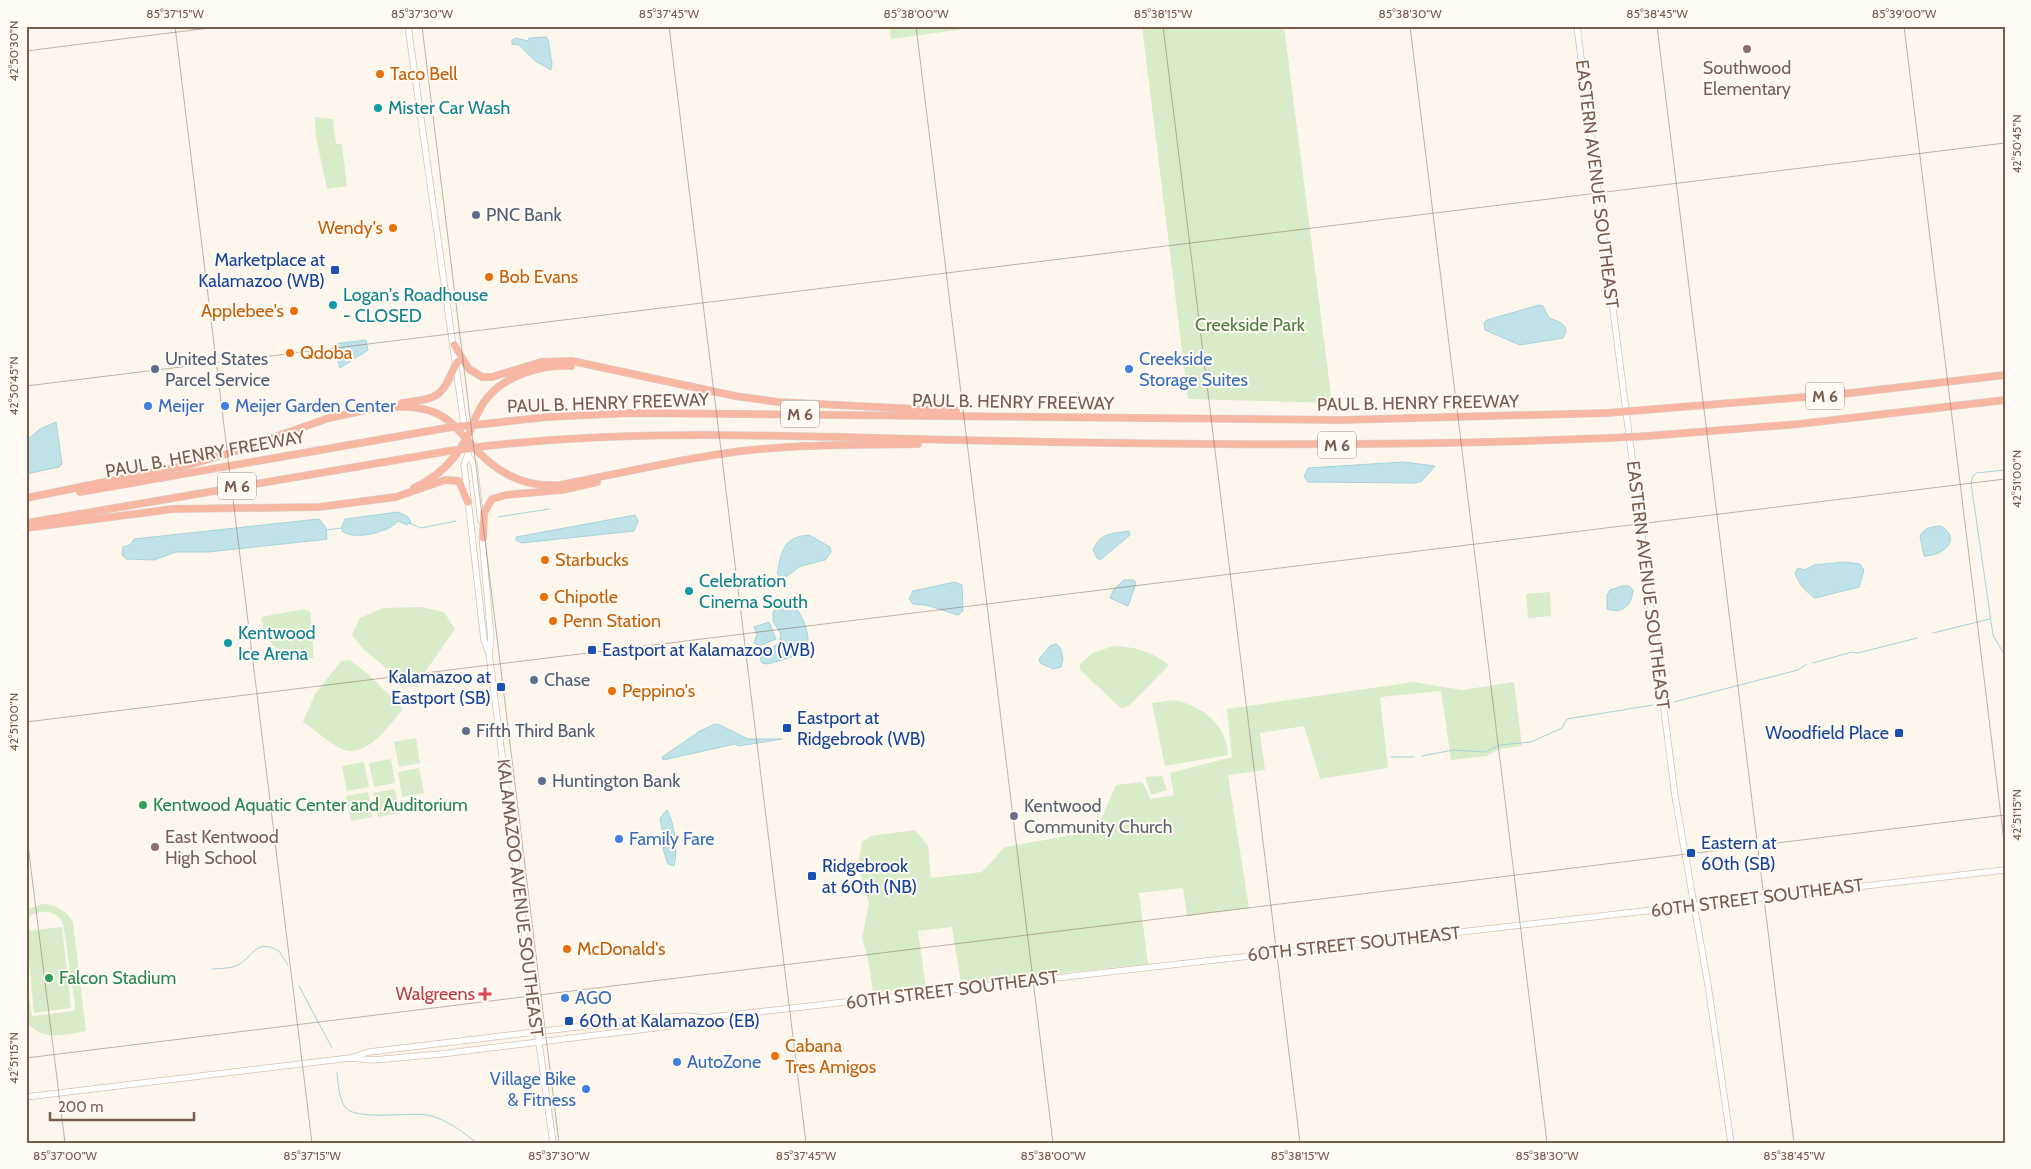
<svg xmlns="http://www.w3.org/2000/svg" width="2031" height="1169" viewBox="0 0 2031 1169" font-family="Cabin,sans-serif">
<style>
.green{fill:#d8ecc9}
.water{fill:#bfe3e8;stroke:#a5d3da}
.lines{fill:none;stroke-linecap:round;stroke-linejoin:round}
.stream{stroke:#a5d3da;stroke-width:1}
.secondary-casing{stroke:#d6c0b0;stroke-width:7}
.highway-casing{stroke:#dad1cd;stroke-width:8}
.secondary{stroke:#fff;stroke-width:5.5}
.highway{stroke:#f7b7a3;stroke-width:7}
.highway-bridge-casing{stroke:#dad1cd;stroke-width:8;stroke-linecap:butt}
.highway-bridge{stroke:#f7b7a3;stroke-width:7}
.ticks{fill:none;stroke:#7a5c4d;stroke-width:1;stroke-opacity:0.45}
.education-dot{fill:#8d6e63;stroke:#fffaf3;stroke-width:2}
.food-dot{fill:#e8710a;stroke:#fffaf3;stroke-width:2}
.culture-dot{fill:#0f9aa8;stroke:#fffaf3;stroke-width:2}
.service-dot{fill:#5c6f8a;stroke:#fffaf3;stroke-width:2}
.transit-dot{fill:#1a4fb4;stroke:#fffaf3;stroke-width:2}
.shop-dot{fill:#3f7fe0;stroke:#fffaf3;stroke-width:2}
.leisure-dot{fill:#2e9e5b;stroke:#fffaf3;stroke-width:2}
.worship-dot{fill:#6b7280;stroke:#fffaf3;stroke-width:2}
.health-dot{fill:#e0444e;stroke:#fffaf3;stroke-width:2}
.labels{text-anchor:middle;stroke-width:4;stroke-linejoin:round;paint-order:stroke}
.shield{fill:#fffaf3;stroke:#a28b7f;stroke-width:1}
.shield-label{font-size:16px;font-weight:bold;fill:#7a5c4d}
.education-label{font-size:18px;fill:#785e54;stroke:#fffaf3}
.food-label{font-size:18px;fill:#c56008;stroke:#fffaf3;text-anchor:start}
.culture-label{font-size:18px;fill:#0d838f;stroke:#fffaf3;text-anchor:start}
.street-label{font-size:18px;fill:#7a5c4d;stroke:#fffaf3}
.service-label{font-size:18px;fill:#4e5e75;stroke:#fffaf3;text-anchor:start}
.transit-label{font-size:18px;fill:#164399;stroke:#fffaf3;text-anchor:start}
.park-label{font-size:18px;fill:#537a41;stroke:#fffaf3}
.shop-label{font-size:18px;fill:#366cbe;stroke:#fffaf3;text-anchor:start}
.leisure-label{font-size:18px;fill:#27864d;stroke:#fffaf3;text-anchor:start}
.worship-label{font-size:18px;fill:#5b616d;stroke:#fffaf3;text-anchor:start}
.health-label{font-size:18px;fill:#be3a42;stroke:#fffaf3;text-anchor:end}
.neatline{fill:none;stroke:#7a5c4d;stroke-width:2}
.ticks-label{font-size:12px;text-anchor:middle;fill:#7a5c4d}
</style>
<rect width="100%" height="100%" fill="#fdf6ec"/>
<!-- green -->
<path class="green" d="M889,26H986L891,39Z
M1142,26H1284L1332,403L1188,399Z
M315,117L333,119L336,144H342L347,186L327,189L316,137Z
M1550,592L1551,616L1528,618L1526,594Z
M421,607L444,612L455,629L416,685L409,686L364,650L352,635L360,618L383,608Z
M305,609L310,612L313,635V658C284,659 265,647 261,617Z
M1113,646C1133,646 1153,652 1169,665L1131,704L1122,709L1080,670V664L1093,653Z
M350,660L369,675L403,709C388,726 365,763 338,747C326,740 315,730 303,722L315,694L341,661Z
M1414,682L1462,690L1514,682L1522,746L1499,749L1487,756L1451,760L1441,691L1380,697L1388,768L1320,779L1304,726L1260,733L1265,770L1228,775L1249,908L1187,916L1183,888L1139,893L1148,964L961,984L952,927L918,931L926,988L873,992L867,954L862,939L869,903L858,865L862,842L871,836L915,830L928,846L931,878L982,872L1005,847L1096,831L1116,785L1142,782L1151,799L1174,795L1170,773L1232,757L1227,709Z
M1174,700C1202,706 1227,724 1228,755L1165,766L1152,703Z
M416,738L420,763L399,767L394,742Z
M391,759L395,783L374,787L369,763Z
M364,762L369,787L347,791L342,766Z
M419,768L424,793L402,797L398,772Z
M1162,776L1167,790L1151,795L1145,777Z
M395,789L399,813L378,817L373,793Z
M368,792L372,817L351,821L346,796Z
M42,904C55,904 67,911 73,922L86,1031C64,1035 42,1042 26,1021V979L32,1016L74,1011L75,1005L63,923C55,909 37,908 26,920V909Z
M62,927L71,1008L34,1013L26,931Z"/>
<!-- water -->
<path class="water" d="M546,37L548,39L552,64L551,70L535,61L519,45L512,44V40L516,38L528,41L529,38Z
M1539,305L1543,306L1549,318C1560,322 1571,325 1563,338L1520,345L1485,330L1484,323L1487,320Z
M366,340L368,350L340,368L334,344Z
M56,422L62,464L59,467L26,474V441L40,429Z
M1403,462L1435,466L1422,481L1416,483L1308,482L1304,477L1308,468Z
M398,512L408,517L411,522L407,525L398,521C390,532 353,541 342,531V526L345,519Z
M635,515L638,521L634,531L522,543L516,540V537Z
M319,519L326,528L327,539L320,540L208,552H176L154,560L126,559L122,555L123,547L130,545L134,539Z
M1941,526C1963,540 1942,556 1924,556L1920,536C1925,527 1931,527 1941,526Z
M1129,531L1130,535L1100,560L1097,558L1093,550C1101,532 1111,534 1129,531Z
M809,535L830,547L831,552L825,560L801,566L787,576L781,577L777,574C782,550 783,537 809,535Z
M1845,562L1860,564L1864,570L1859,587L1815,598C1806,592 1798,583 1795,573L1798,568L1804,570L1814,565Z
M1124,580H1134L1136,583L1128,606L1110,598L1114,589Z
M955,582L962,585L963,611L958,615L926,605L913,604L909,599L913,591Z
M1622,586H1629L1633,590C1632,606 1622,614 1607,609V595L1610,590Z
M782,603H791C804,615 810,634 808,652L768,664L762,663L759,656L779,643L781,634L773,621V612Z
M769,622L776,639L759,646L754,643L757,634L754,627Z
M1056,644L1060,647L1063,659L1061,667L1053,669L1040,663L1039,659L1050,646Z
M715,724L720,725L748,739H782L739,746L735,744L663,760L662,757L700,731Z
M667,810C675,824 678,851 674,866L668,864L663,849L664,840L660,818Z"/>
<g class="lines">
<!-- stream -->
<path class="stream" d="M2005,470L1976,473L1973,476L1971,483L1993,635L2005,656
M498,517L549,509
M409,523L421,528L456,521
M326,530L342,528
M1933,633L1990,619
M1813,663L1852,652L1858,653L1917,638
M1674,702L1798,670L1807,664
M1422,756L1453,750L1485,752L1500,745L1531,742L1562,728L1567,719L1653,705
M1391,757H1414
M212,969C220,968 228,969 236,966C253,959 254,937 279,951L288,965
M299,986L332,1048
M337,1073C338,1083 339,1098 345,1107C354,1121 410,1112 427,1115C445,1118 463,1132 477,1143"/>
<defs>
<path id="secondary" d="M408,26L466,439
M1577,26L1675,796L1708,985L1731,1143
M468,454L464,465L484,640L488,651
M468,456L474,464L481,521
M482,536L491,639L489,653L533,1000L553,1143
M350,1058L369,1052L652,1018L687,1016L703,1018L784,1009L2005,870
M26,1097L350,1058L373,1060L441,1054L687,1024L701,1018"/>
<path id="highway" d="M454,345L469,369L482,377H492L541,362L572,361L735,396L778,402L956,411
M402,403C441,398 441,397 457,362
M372,408C394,407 415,404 436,413C450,419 460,432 470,443C494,471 522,488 560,485C624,473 687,457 751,450C807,444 863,445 918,444
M1644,410L1842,394L2005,375
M484,424L547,417L630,413L1341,420L1606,413
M1648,436L1799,424L2005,400
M486,446C643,428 803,437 960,440C1177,445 1393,447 1609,438
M414,488C436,478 454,461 466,439C473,425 477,410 487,398C506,375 542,364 571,366
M80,492L446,428
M26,498L189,465L233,452L329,418L375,408
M27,523L449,451
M26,528L173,509L319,507L396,497L445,480L459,481L468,502
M483,538L484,513L492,499L506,495L562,490L597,482"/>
</defs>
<!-- secondary casing -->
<use href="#secondary" class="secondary-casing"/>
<!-- highway casing -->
<use href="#highway" class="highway-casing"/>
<!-- secondary -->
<use href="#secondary" class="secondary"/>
<!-- highway -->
<use href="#highway" class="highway"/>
<defs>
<path id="highway-bridge" d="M1606,413L1644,410
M446,428L484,424
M1609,438L1648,436
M449,451L486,446"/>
</defs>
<!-- highway-bridge casing -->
<use href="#highway-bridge" class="highway-bridge-casing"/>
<!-- highway-bridge -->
<use href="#highway-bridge" class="highway-bridge"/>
</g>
<!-- ticks -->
<path class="ticks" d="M175,26L312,1143M422,26L559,1143M669,26L806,1143M916,26L1053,1143M1163,26L1300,1143M1410,26L1547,1143M1657,26L1794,1143M1904,26L2005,849M26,51L225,26M26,386L2005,143M26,722L2005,479M26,829L65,1143M26,1058L2005,815"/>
<!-- markers -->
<g class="education-dot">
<circle cx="1747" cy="49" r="5"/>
<circle cx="155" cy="847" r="5"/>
</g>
<g class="food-dot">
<circle cx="380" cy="74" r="5"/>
<circle cx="393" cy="228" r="5"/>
<circle cx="489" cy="277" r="5"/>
<circle cx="294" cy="311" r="5"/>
<circle cx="290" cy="353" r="5"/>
<circle cx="545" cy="560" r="5"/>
<circle cx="544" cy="597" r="5"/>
<circle cx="553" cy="621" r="5"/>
<circle cx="612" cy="691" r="5"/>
<circle cx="567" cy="949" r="5"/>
<circle cx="775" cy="1056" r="5"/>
</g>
<g class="culture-dot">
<circle cx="378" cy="108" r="5"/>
<circle cx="333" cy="305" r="5"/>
<circle cx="689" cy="591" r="5"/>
<circle cx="228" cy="643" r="5"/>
</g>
<g class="service-dot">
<circle cx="476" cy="215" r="5"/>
<circle cx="155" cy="369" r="5"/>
<circle cx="534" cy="680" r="5"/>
<circle cx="466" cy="731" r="5"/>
<circle cx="542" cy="781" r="5"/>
</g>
<g class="transit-dot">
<rect x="330" y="265" width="10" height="10" rx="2.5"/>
<rect x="587" y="645" width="10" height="10" rx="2.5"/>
<rect x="496" y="682" width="10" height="10" rx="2.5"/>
<rect x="782" y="723" width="10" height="10" rx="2.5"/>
<rect x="1894" y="728" width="10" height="10" rx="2.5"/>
<rect x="1686" y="848" width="10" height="10" rx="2.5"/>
<rect x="807" y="871" width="10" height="10" rx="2.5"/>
<rect x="564" y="1016" width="10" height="10" rx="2.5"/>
</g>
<g class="shop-dot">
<circle cx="1129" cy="369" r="5"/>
<circle cx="148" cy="406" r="5"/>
<circle cx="225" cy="406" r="5"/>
<circle cx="619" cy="839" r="5"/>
<circle cx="565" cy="998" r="5"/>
<circle cx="677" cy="1062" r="5"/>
<circle cx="586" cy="1089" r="5"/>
</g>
<g class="leisure-dot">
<circle cx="143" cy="805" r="5"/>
<circle cx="49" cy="978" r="5"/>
</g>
<circle class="worship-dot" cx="1014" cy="816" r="5"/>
<path class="health-dot" d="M482.5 986.5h5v5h5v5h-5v5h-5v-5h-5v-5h5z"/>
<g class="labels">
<!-- shield labels -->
<g class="shield">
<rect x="1806" y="382.5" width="38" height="27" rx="4"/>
<rect x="781" y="400.5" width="38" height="27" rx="4"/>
<rect x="1318" y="431.5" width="38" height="27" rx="4"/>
<rect x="218" y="472.5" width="38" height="27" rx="4"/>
</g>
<g class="shield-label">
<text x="1825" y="402">M 6</text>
<text x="800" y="420">M 6</text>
<text x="1337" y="451">M 6</text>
<text x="237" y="492">M 6</text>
</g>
<!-- education labels -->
<g class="education-label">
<text x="1747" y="74">Southwood<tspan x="1747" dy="21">Elementary</tspan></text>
<text x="165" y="843" text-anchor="start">East Kentwood<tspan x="165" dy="21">High School</tspan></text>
</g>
<!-- food labels -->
<g class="food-label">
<text x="390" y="80">Taco Bell</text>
<text x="383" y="234" text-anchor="end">Wendy's</text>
<text x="499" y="283">Bob Evans</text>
<text x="284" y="317" text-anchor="end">Applebee's</text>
<text x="300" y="359">Qdoba</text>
<text x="555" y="566">Starbucks</text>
<text x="554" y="603">Chipotle</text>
<text x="563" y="627">Penn Station</text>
<text x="622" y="697">Peppino's</text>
<text x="577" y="955">McDonald's</text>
<text x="785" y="1052">Cabana<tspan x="785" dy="21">Tres Amigos</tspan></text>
</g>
<!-- culture labels -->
<g class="culture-label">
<text x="388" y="114">Mister Car Wash</text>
<text x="343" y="301">Logan's Roadhouse<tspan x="343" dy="21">- CLOSED</tspan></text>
<text x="699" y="587">Celebration<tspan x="699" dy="21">Cinema South</tspan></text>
<text x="238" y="639">Kentwood<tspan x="238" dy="21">Ice Arena</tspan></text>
</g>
<!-- street labels -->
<g class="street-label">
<text transform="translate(1597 184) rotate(83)" y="6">EASTERN AVENUE SOUTHEAST</text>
<text transform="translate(1013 402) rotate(1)" y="6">PAUL B. HENRY FREEWAY</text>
<text transform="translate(608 403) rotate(-2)" y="6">PAUL B. HENRY FREEWAY</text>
<text transform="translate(1418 403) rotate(-1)" y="6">PAUL B. HENRY FREEWAY</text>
<text transform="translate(205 454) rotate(-10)" y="6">PAUL B. HENRY FREEWAY</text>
<text transform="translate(1648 585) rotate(83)" y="6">EASTERN AVENUE SOUTHEAST</text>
<text transform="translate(520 898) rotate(83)" y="6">KALAMAZOO AVENUE SOUTHEAST</text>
<text transform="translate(1757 898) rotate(-7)" y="6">60TH STREET SOUTHEAST</text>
<text transform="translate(1354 944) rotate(-6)" y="6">60TH STREET SOUTHEAST</text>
<text transform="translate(952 990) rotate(-7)" y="6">60TH STREET SOUTHEAST</text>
</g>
<!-- service labels -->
<g class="service-label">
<text x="486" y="221">PNC Bank</text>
<text x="165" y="365">United States<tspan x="165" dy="21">Parcel Service</tspan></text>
<text x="544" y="686">Chase</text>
<text x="476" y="737">Fifth Third Bank</text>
<text x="552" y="787">Huntington Bank</text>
</g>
<!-- transit labels -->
<g class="transit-label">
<text x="325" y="266" text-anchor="end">Marketplace at<tspan x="325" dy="21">Kalamazoo (WB)</tspan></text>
<text x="602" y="656">Eastport at Kalamazoo (WB)</text>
<text x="491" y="683" text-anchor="end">Kalamazoo at<tspan x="491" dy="21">Eastport (SB)</tspan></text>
<text x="797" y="724">Eastport at<tspan x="797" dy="21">Ridgebrook (WB)</tspan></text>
<text x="1889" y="739" text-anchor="end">Woodfield Place</text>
<text x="1701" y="849">Eastern at<tspan x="1701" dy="21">60th (SB)</tspan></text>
<text x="822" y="872">Ridgebrook<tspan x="822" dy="21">at 60th (NB)</tspan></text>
<text x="579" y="1027">60th at Kalamazoo (EB)</text>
</g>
<!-- park labels -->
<g class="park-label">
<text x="1250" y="331">Creekside Park</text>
</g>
<!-- shop labels -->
<g class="shop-label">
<text x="1139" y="365">Creekside<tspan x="1139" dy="21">Storage Suites</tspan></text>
<text x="158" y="412">Meijer</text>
<text x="235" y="412">Meijer Garden Center</text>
<text x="629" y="845">Family Fare</text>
<text x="575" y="1004">AGO</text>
<text x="687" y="1068">AutoZone</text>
<text x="576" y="1085" text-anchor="end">Village Bike<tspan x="576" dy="21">&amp; Fitness</tspan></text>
</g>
<!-- leisure labels -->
<g class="leisure-label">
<text x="153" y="811">Kentwood Aquatic Center and Auditorium</text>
<text x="59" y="984">Falcon Stadium</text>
</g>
<!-- worship labels -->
<g class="worship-label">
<text x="1024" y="812">Kentwood<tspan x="1024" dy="21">Community Church</tspan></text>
</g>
<!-- health labels -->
<g class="health-label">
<text x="475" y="1000">Walgreens</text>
</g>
</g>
<!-- border -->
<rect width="2031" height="1169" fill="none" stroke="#fffaf3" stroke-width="55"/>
<!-- scale -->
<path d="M50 1112v8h144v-8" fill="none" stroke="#7a5c4d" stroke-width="2.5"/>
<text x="58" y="1112" font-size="15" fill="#7a5c4d" stroke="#fffaf3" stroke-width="4" paint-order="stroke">200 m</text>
<rect x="28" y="28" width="1976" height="1114" class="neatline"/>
<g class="ticks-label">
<text x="175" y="18">85°37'15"W</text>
<text x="422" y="18">85°37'30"W</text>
<text x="669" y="18">85°37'45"W</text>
<text x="916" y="18">85°38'00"W</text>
<text x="1163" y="18">85°38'15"W</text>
<text x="1410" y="18">85°38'30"W</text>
<text x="1657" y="18">85°38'45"W</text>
<text x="1904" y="18">85°39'00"W</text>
<text transform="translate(14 51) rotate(-90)" y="4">42°50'30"N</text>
<text transform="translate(2017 144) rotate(-90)" y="4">42°50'45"N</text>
<text transform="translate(14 386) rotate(-90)" y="4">42°50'45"N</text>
<text transform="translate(2017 479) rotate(-90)" y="4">42°51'00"N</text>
<text transform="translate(14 722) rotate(-90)" y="4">42°51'00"N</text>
<text transform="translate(2017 815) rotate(-90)" y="4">42°51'15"N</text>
<text transform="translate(14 1058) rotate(-90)" y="4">42°51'15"N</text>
<text x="65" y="1160">85°37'00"W</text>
<text x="312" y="1160">85°37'15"W</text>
<text x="559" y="1160">85°37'30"W</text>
<text x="806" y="1160">85°37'45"W</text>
<text x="1053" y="1160">85°38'00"W</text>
<text x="1300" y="1160">85°38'15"W</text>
<text x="1547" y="1160">85°38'30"W</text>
<text x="1794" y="1160">85°38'45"W</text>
</g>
</svg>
